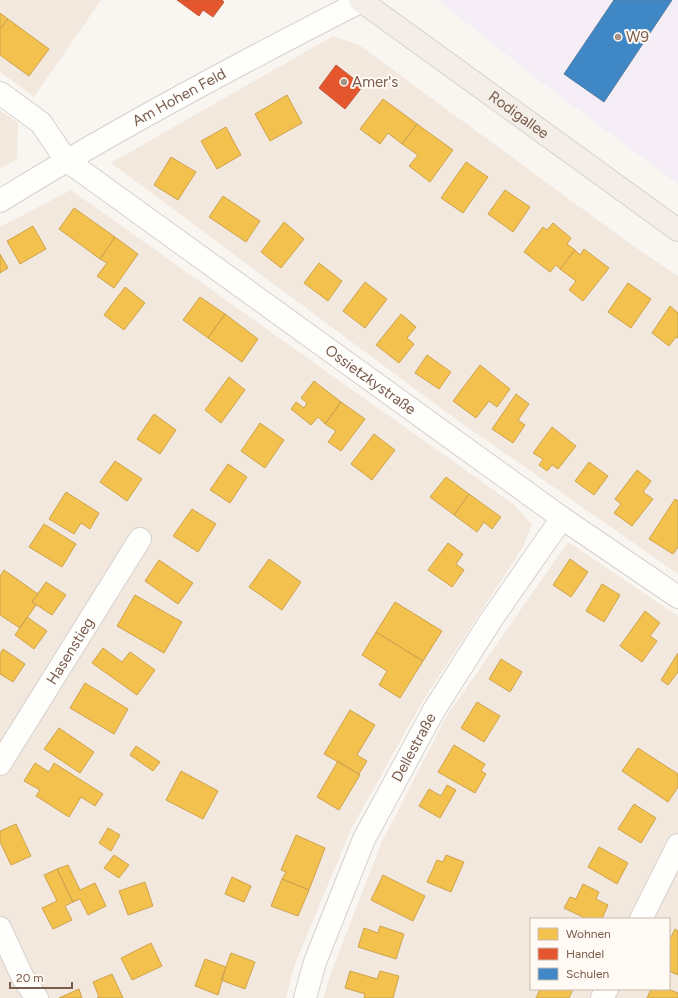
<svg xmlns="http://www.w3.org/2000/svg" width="678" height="998" viewBox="0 0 678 998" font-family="Figtree,sans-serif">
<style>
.residential{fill:#f2e8de;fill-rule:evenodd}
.education{fill:#f6eef6}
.homes{fill:#f2c14e;stroke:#cea34e}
.shops{fill:#e4572e;stroke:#c45837}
.schools{fill:#3f88c5;stroke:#517ba1}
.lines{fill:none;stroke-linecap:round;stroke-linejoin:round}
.minor-casing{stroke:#d7d1cb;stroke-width:24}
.major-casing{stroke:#dad1cc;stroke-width:24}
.minor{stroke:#fefefd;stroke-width:22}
.major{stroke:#f3eee8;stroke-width:22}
.poi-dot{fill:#a69286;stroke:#fffaf3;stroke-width:1.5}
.labels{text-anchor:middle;stroke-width:4;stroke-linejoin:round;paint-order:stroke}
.poi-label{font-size:15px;fill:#7a5c4d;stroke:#fffaf3;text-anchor:start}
.street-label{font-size:15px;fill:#7a5c4d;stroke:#fffaf3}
</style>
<rect width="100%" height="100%" fill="#f9f5f0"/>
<!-- residential -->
<path class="residential" d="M0,0H101L34,97L0,72Z
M333,36L359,45L629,243L678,276V574L446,412L111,163Z
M0,110L18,123L17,159L0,169Z
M71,190L513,504L532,524L523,547L424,699L351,829L295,964L286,998H0V227Z
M568,542L678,616V998H323L331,973L381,844L446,717ZM531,919H669V989H531Z"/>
<!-- education -->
<path class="education" d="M438,0H678V184L546,86Z"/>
<!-- homes -->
<path class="homes" d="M0,13L8,19L0,29Z
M8,19L49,49L29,76L0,55V29Z
M287,95L302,123L270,141L255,114Z
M383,99L417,124L402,144L388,133L380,144L360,129Z
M417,124L453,150L430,182L409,166L418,155L402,144Z
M226,127L241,155L217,169L201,141Z
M171,157L196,172L178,200L154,185Z
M466,162L488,177L463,213L441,198Z
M505,190L530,207L513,232L488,214Z
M223,196L260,221L246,242L209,217Z
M74,208L115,237L100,259L59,229Z
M284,222L304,239L281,268L261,252Z
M553,223L571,238L567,244L575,250L560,269L556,265L550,272L524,252L543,227L547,230Z
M33,226L46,249L20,264L7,241Z
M115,237L138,254L114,288L97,276L107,263L100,259Z
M584,249L609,268L583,301L569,290L576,281L560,269L575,250L580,255Z
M0,254L8,268L0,273Z
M319,263L342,281L328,301L304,283Z
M365,282L387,299L365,328L343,311Z
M628,283L651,299L631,328L608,312Z
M125,287L145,303L124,330L104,315Z
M200,297L225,314L208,338L183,320Z
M670,306L678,313V338L676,337L669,346L652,333Z
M225,314L258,339L242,362L208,338Z
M401,314L416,327L407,338L414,344L399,363L376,345Z
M427,355L451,372L439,389L415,373Z
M480,365L510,389L497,407L489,401L476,418L453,401Z
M229,377L245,390L221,423L205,410Z
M314,381L341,402L325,424L318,417L311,425L291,409L296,402L304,408L307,403L301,398Z
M516,394L529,404L518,420L525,425L513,443L492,429Z
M341,402L365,419L341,451L328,442L336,431L325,424Z
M154,414L176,430L160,454L137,439Z
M260,423L284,440L265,468L241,451Z
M552,427L576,446L558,469L552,465L547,471L539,465L543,459L533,453Z
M374,434L395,450L372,480L351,464Z
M115,461L142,479L127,501L100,482Z
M589,462L608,476L594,495L575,481Z
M228,464L247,477L230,503L210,490Z
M637,470L651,481L643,492L653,499L632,526L614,513L621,504L615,499Z
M446,477L469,494L454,515L430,497Z
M66,492L99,513L90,529L81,523L74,534L49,519Z
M469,494L501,517L492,529L484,522L477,532L454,515Z
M675,499L678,501V547L673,554L649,539Z
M192,509L216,524L198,552L173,536Z
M44,524L76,544L62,567L29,547Z
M448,543L463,554L456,564L464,570L452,587L428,570Z
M269,559L301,582L282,610L249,587Z
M570,559L588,572L571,597L553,585Z
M159,560L193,583L178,604L145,581Z
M4,570L38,594L32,602L36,605L20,628L0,615V576Z
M46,582L66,595L52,615L32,602Z
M602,584L620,595L604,622L586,611Z
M135,595L182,622L164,653L117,626Z
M395,602L442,631L423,661L376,632Z
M645,611L660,623L650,636L657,641L642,662L620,646Z
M27,617L47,631L34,649L15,635Z
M376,632L423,661L400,698L379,685L387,671L362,655Z
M103,648L122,662L130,652L155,670L137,695L92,663Z
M3,649L25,664L13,682L0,674V654Z
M678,653V672L668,685L661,680Z
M501,659L522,672L510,692L489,679Z
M85,683L128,709L114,734L70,708Z
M477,702L500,716L484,742L461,728Z
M350,710L375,725L357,755L367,761L359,774L324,754Z
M59,728L94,752L80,773L44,749Z
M454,745L485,764L481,771L486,774L475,793L438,772Z
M136,746L160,762L153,771L130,755Z
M638,748L678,774V787L668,802L622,771Z
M338,761L360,775L339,810L317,797Z
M35,763L49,772L54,763L103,794L95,806L81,797L69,817L36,796L40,790L24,781Z
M181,771L218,791L203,819L166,800Z
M447,785L456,790L440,818L419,806L429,789L441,796Z
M634,804L656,818L641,843L618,829Z
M16,824L31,856L11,865L0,842V831Z
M108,828L120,835L111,851L99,843Z
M296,835L325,848L309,890L282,879L286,872L281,870Z
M599,847L628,863L617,884L588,867Z
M114,855L129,865L119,878L104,868Z
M446,855L464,862L451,892L427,882L437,860L443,862Z
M68,865L80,890L95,883L106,906L88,915L80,899L73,902L57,869Z
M57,869L73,902L65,906L72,920L53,929L42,908L57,901L44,875Z
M383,875L425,896L413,921L371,900Z
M232,877L251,886L244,902L225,894Z
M282,879L309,890L298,916L271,906Z
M145,882L153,906L128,915L119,891Z
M583,884L599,892L596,899L608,905L602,919H587L564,908L570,897L576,899Z
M380,926L404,934L396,959L358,947L364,928L378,933Z
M675,929L678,931V975L669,971V941Z
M151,943L162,966L132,980L121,958Z
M231,953L255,962L245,989L221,980Z
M205,959L226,967L218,995L195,986Z
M350,971L377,979L380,971L399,976L393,998H364L365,994L345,988Z
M112,974L123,998H97L99,997L93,982Z
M79,989L82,998H59Z
M540,989H573L569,998H536Z
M651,989H668L678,993V998H647Z"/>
<!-- shops -->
<path class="shops" d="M177,0H222L224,2L213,17L203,10L199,16Z
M336,65L363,86L345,109L319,88Z"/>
<!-- schools -->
<path class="schools" d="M614,0H672L604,102L564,74Z"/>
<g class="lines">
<defs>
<g id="minor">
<path id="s1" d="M0,93L41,123L66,160L562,518L678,597"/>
<path id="s2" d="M0,201C116,129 240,63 362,1"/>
<path id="s3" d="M0,764L140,539"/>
<path d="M641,919L678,845"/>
<path d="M0,928L23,978L37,998"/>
<path id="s4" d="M305,998L315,962L364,839L434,710L491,620L562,518"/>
<path d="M602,998L607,989"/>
</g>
<g id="major">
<path id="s5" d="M360,0L678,230"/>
</g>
</defs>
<!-- minor casing -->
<use href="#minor" class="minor-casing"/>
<!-- major casing -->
<use href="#major" class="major-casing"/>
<!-- minor -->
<use href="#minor" class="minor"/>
<!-- major -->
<use href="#major" class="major"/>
</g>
<!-- markers -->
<g class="poi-dot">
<circle cx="618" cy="37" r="4"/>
<circle cx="344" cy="82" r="4"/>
</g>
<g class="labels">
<!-- poi labels -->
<g class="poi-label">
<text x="626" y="42">W9</text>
<text x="352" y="87">Amer's</text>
</g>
<!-- street labels -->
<g class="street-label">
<text dy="5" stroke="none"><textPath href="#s2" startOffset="207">Am Hohen Feld</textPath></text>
<text dy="5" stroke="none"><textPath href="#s5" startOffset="196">Rodigallee</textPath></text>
<text dy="5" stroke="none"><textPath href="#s1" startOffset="471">Ossietzkystraße</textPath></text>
<text dy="5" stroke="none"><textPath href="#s3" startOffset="133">Hasenstieg</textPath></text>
<text dy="5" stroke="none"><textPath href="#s4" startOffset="274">Dellestraße</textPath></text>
</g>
</g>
<!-- legend -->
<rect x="530" y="918" width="140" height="72" fill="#fffaf3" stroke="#cabbb1"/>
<rect x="538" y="928" width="20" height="12" fill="#f2c14e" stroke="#cabbb1"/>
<text x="566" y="938" font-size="12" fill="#7a5c4d">Wohnen</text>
<rect x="538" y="948" width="20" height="12" fill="#e4572e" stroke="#cabbb1"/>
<text x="566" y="958" font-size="12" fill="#7a5c4d">Handel</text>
<rect x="538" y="968" width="20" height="12" fill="#3f88c5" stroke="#cabbb1"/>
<text x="566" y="978" font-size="12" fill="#7a5c4d">Schulen</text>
<!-- scale -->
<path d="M10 982v6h62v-6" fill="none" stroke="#7a5c4d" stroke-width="2"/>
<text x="16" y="982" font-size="12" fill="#7a5c4d" stroke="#fffaf3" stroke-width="3" paint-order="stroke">20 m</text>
</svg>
